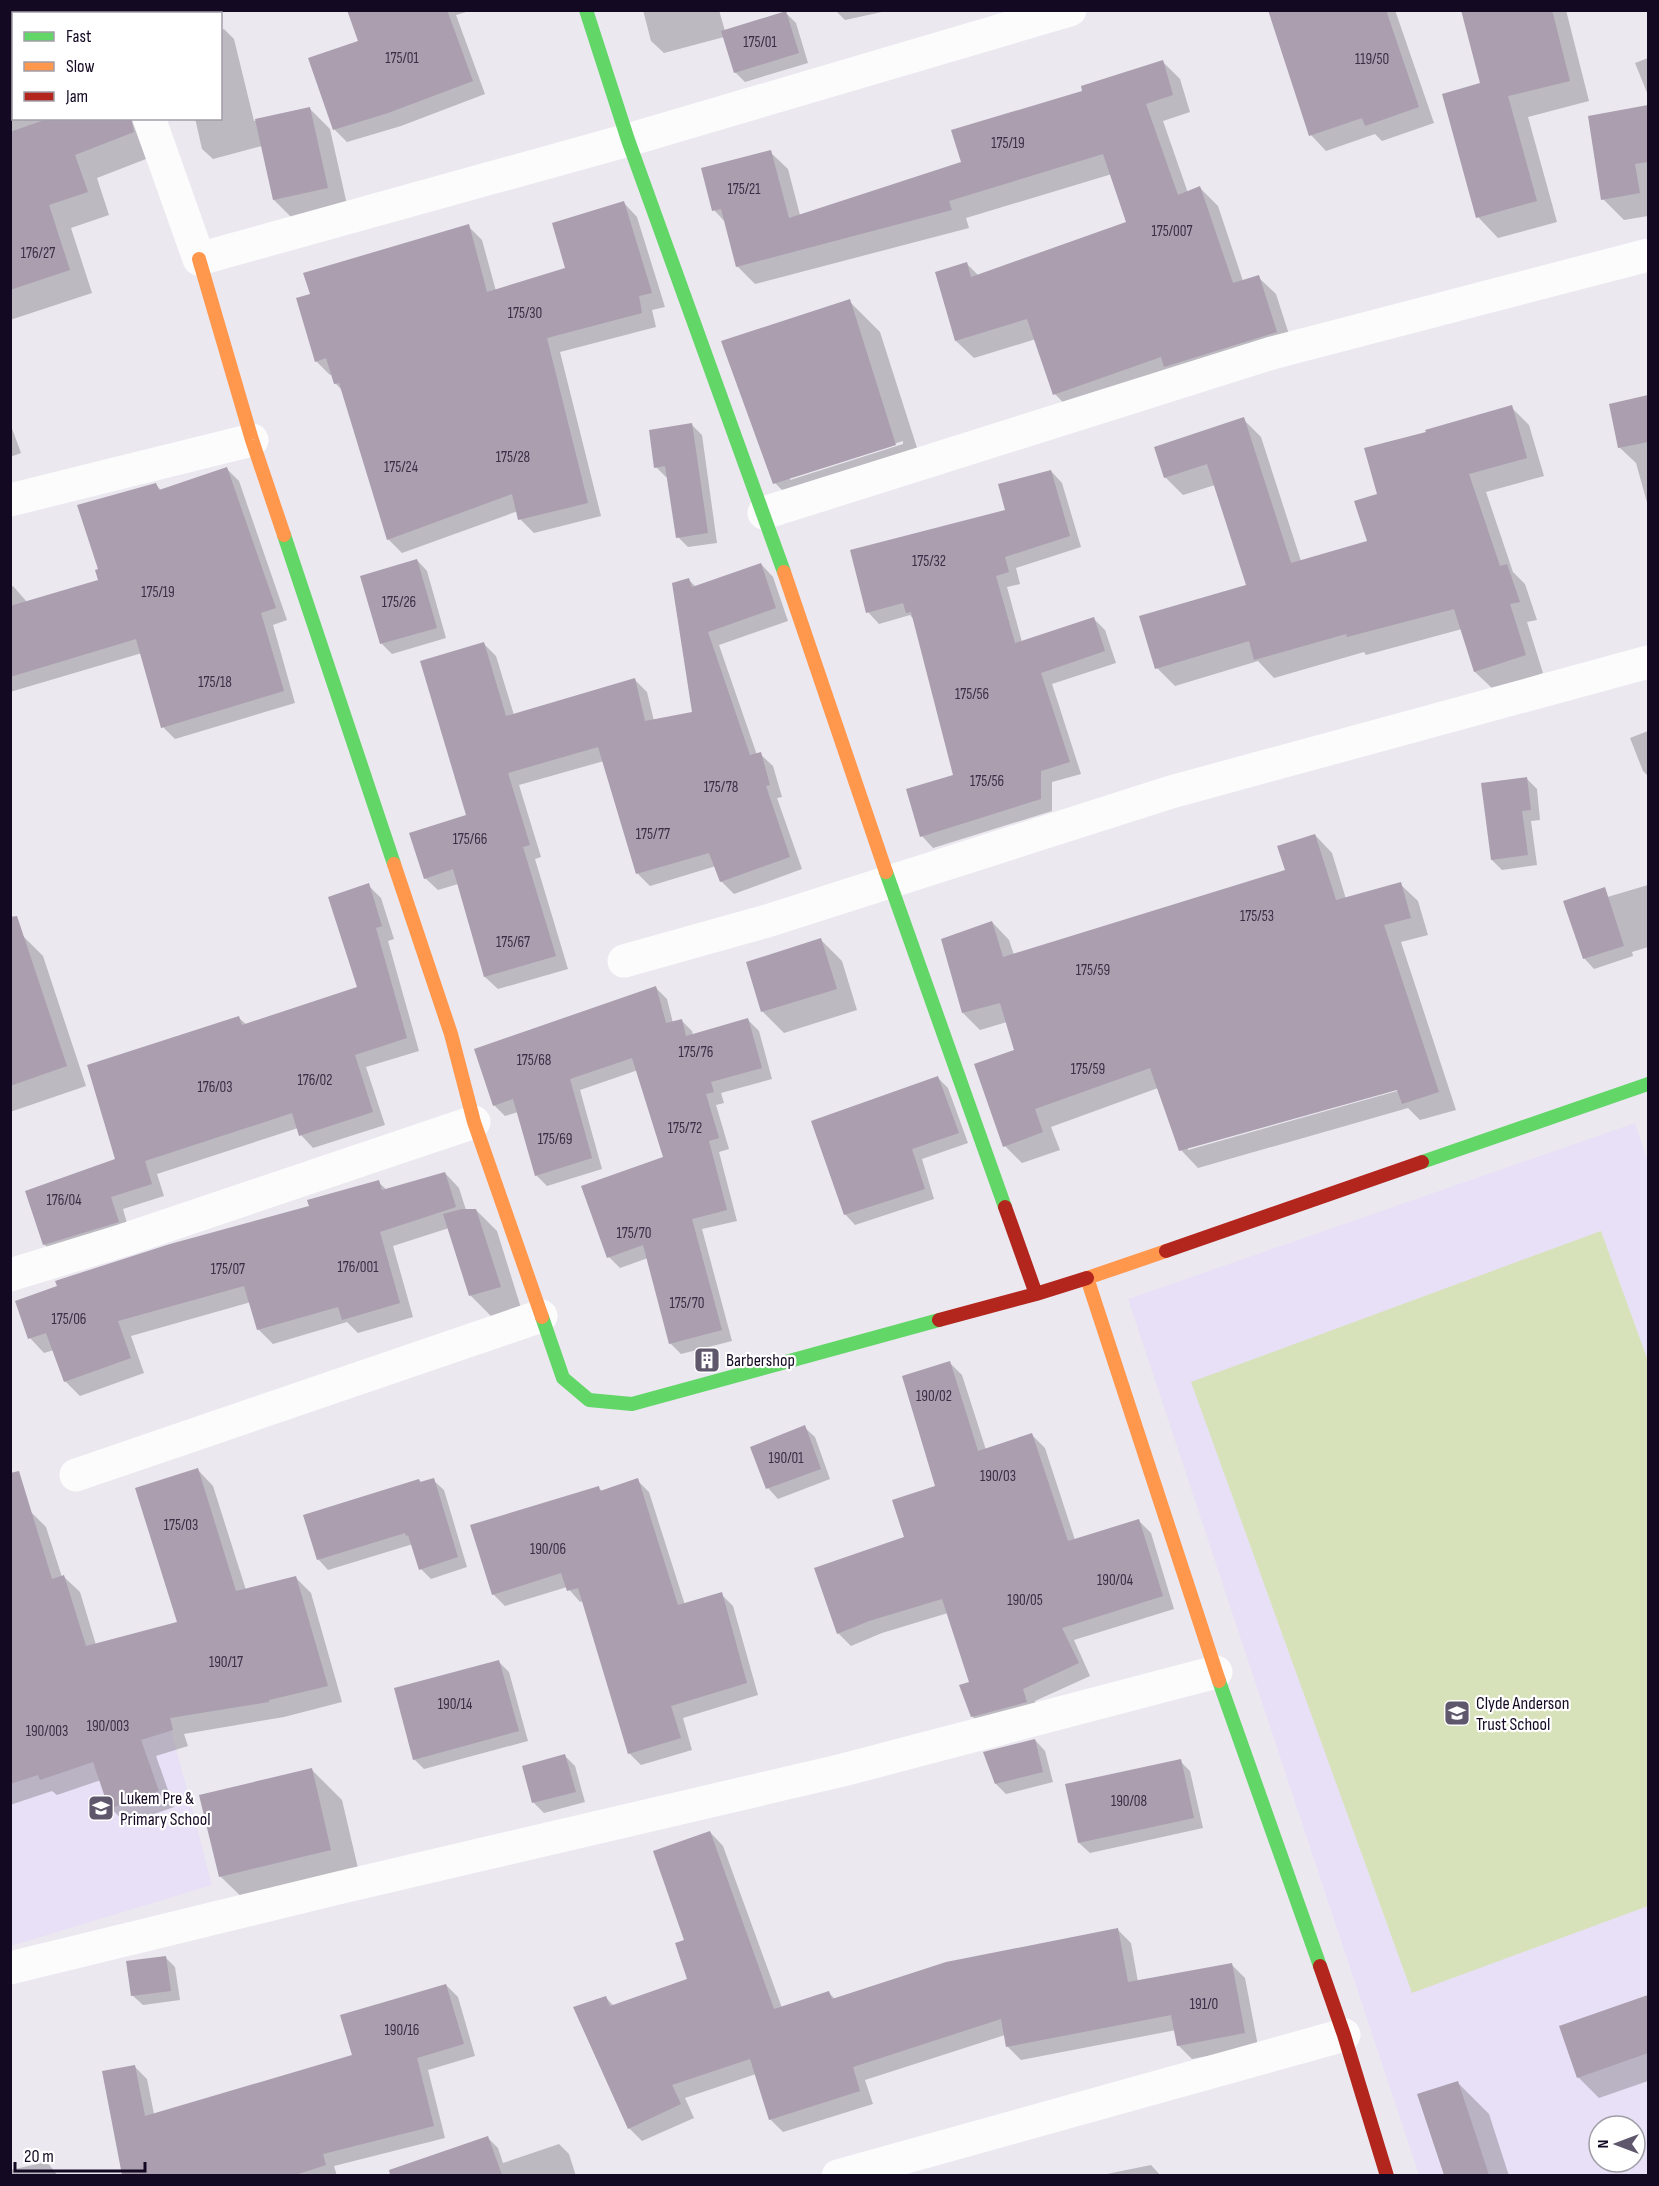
<svg xmlns="http://www.w3.org/2000/svg" width="1659" height="2186" viewBox="0 0 1659 2186" font-family="'Sofia Sans Condensed',sans-serif">
<style>
.built{fill:#e8e0f6;fill-rule:evenodd}
.pitch{fill:#d8e2ba}
.shadow{fill:#0003;fill-rule:evenodd}
.building{fill:#aa9eaf}
.lines{fill:none;stroke-linecap:round;stroke-linejoin:round}
.street{stroke:#fcfcfd;stroke-width:33}
.fast{stroke:#63d668;stroke-width:14}
.slow{stroke:#ff974d;stroke-width:14}
.jam{stroke:#b3261e;stroke-width:14}
.labels{text-anchor:middle;stroke-width:4.5;stroke-linejoin:round;paint-order:stroke}
.number-label{font-size:15px;fill:#3a2e46}
.poi-label{font-size:18px;fill:#140923;stroke:#fff;text-anchor:start}
</style>
<rect width="100%" height="100%" fill="#ebe8f0"/>
<!-- built -->
<path class="built" d="M1635,1123L1648,1162V2175H1419L1128,1299ZM1599,2126H1635V2162H1599Z
M145,1630L212,1885L11,1946V1677Z"/>
<!-- pitch -->
<path class="pitch" d="M1601,1231L1648,1361V1906L1412,1993L1191,1382Z"/>
<!-- shadow -->
<path class="shadow" d="M349,10H473L456,15L485,94L401,126L347,142L335,130L310,59L360,42Z
M643,10H719L725,31L786,13L796,23L808,63L745,82L735,72L724,37L664,53L651,41Z
M835,10H891L845,20Z
M1269,10H1395L1434,123L1382,141L1375,134L1326,151L1311,135Z
M1463,10H1566L1589,101L1528,117L1557,222L1498,238L1478,217L1482,84Z
M224,29L234,39L254,121L309,108L330,129L348,209L295,221L274,200L262,146L213,159L202,149L195,118H220V30Z
M1648,58V95L1635,63Z
M1162,61L1180,79L1190,112L1163,121L1188,193L1200,188L1218,206L1243,281L1258,277L1276,294L1294,350L1072,412L1055,394L1036,339L974,358L956,341L937,273L966,263L979,276L1128,223L1112,174L966,218L969,228L755,284L737,266L726,223L714,210L770,152L788,169L800,215L963,163L1084,92Z
M14,75V118H131L146,159L97,178L109,215L71,228L92,293L10,320V77Z
M1648,107V216L1624,220L1603,199L1589,117Z
M624,203L637,217L665,307L652,310L656,327L560,352L601,516L534,533L520,519L518,511L402,553L388,539L344,392L335,383L333,374L330,375L316,361L311,295L468,226L482,240L496,291L566,269Z
M849,301L880,332L926,476L806,514L775,483ZM903,441V444L790,480V477Z
M1648,397V506L1636,463L1619,447L1610,405Z
M1511,407L1529,425L1544,476L1486,492L1513,572L1525,584L1537,620L1527,622L1543,673L1494,690L1475,672L1462,629L1366,655L1364,652L1274,678L1258,661L1175,686L1157,668L1248,586L1215,485L1183,495L1165,477L1243,419L1261,437L1301,561L1369,542L1378,495L1427,433Z
M10,423L21,453L10,457Z
M691,424L702,435L717,543L688,547L678,537L668,477H666L656,467Z
M227,469L239,481L287,620L273,625L295,703L175,739L163,727L142,653L10,692V587L13,586L27,602L100,581L156,485L162,491Z
M1051,471L1062,483L1081,547L1016,568L1020,584L1007,587L1022,642L1094,619L1105,630L1116,663L1052,684L1081,774L1052,782V811L933,848L922,836L955,776L914,620L910,615L879,624L868,612L1007,511Z
M417,560L427,571L446,638L392,654L382,644L362,577Z
M761,564L773,577L788,621L719,645L757,755L760,754L773,766L782,797L777,798L802,869L734,894L721,881L716,866L650,886L638,874L604,761L519,785L541,857L535,859L568,969L498,989L485,977L458,884L438,890L425,878L468,816L483,643L496,656L514,715L635,680L647,692L654,721L693,714L689,580L696,587Z
M1648,731V776L1643,771L1630,738Z
M1526,778L1537,789L1540,820L1531,821L1537,865L1502,870L1492,860Z
M1315,835L1332,853L1346,899L1400,884L1418,901L1428,935L1401,942L1456,1110L1420,1120L1408,1108L1198,1168L1181,1150L1158,1088L1051,1127L1060,1150L1022,1163L1005,1146L1016,1051L1007,1022L980,1030L963,1013L992,922L1009,940L1014,955L1287,871ZM1404,1086V1089L1188,1150V1147Z
M368,885L381,898L394,939L388,941L419,1051L366,1067L385,1125L313,1148L301,1135L298,1128L157,1174L164,1196L123,1209L130,1234L57,1257L44,1244L239,1018L247,1025L358,988Z
M1648,885V947L1632,952L1633,956L1594,969L1584,958L1567,909Z
M23,936L43,956L86,1086L10,1112V940Z
M821,940L842,961L857,1010L784,1033L763,1012L748,963Z
M656,988L667,999L673,1023L681,1020L692,1031L693,1035L748,1020L759,1031L772,1079L721,1093L724,1103L716,1105L729,1149L719,1152L737,1221L702,1229L732,1341L681,1354L670,1343L648,1258L620,1268L609,1257L665,1158L638,1070L580,1090L602,1169L547,1186L536,1175L518,1112L505,1116L494,1105Z
M938,1078L948,1088L968,1143L922,1159L934,1199L855,1225L845,1214Z
M445,1173L459,1188L466,1210H476L497,1231L521,1308L492,1317L471,1296L449,1228L393,1246L413,1317L358,1333L347,1322L273,1344L258,1329L251,1302L131,1336L144,1373L80,1396L65,1381L54,1350L44,1353L30,1338L311,1207L378,1182L387,1190Z
M950,1363L962,1375L986,1450L1032,1435L1045,1448L1075,1540L1138,1520L1151,1533L1174,1609L1074,1640L1090,1676L1035,1701L1039,1715L985,1729L972,1716L971,1683L948,1613L882,1633L851,1646L838,1633L906,1538L936,1487Z
M804,1427L815,1437L830,1479L778,1499L768,1488L752,1447Z
M198,1470L213,1486L246,1590L295,1577L311,1593L342,1702L284,1717L184,1734L188,1746L156,1756L174,1807L126,1824L111,1808L101,1780L57,1795L52,1791L10,1805V1518L30,1511L46,1527L62,1577H64L80,1592L96,1645L179,1623Z
M419,1480L422,1483L433,1480L444,1490L467,1567L431,1579L421,1569L413,1544L328,1570L318,1559Z
M637,1480L649,1492L685,1605L721,1594L733,1606L758,1695L683,1718L692,1750L641,1765L629,1753L583,1601L580,1602L567,1587L505,1606L493,1594L598,1487L603,1492Z
M498,1661L509,1672L528,1741L424,1769L414,1759Z
M1035,1740L1045,1751L1053,1782L1006,1794L996,1784Z
M565,1756L575,1766L585,1802L544,1813L534,1803L524,1767Z
M1180,1761L1190,1771L1203,1828L1090,1853L1079,1843Z
M311,1769L342,1800L361,1881L252,1907L220,1876Z
M710,1832L723,1846L782,2008L829,1993L835,1999L1117,1929L1131,1943L1138,1982L1231,1964L1245,1978L1258,2046L1192,2059L1178,2045L1176,2030L1021,2060L1008,2047L1005,2035L865,2080L873,2104L783,2132L770,2119L756,2074L685,2098L694,2118L642,2141L629,2128L606,1998L614,2006L688,1979L686,1940Z
M165,1957L175,1967L180,2000L143,2005L132,1995Z
M446,1985L458,1997L475,2056L428,2070L445,2138L334,2166L337,2176H123L104,2072L135,2067L147,2079L154,2114L354,2056Z
M1648,1997V2081L1599,2098L1578,2077L1561,2027Z
M1458,2083L1489,2114L1509,2176H1445L1419,2095Z
M488,2138L498,2148L503,2163L559,2144L569,2154L576,2176H428L423,2160Z
M47,2162L58,2176H10V2170Z
M1151,2165L1161,2176H1097Z"/>
<!-- building -->
<path class="building" d="M347,10H447L473,81L388,113L333,130L308,58L358,41Z
M1268,10H1386L1419,107L1365,126L1362,118L1309,136Z
M1461,10H1552L1570,81L1508,96L1537,201L1476,218L1442,94L1480,83Z
M786,11L799,53L734,73L721,31Z
M1163,60L1173,95L1146,104L1178,195L1200,186L1233,283L1259,275L1277,332L1164,367L1161,357L1053,395L1027,319L955,341L935,272L967,262L971,277L1126,222L1103,154L949,201L952,210L736,267L721,209L712,211L701,168L771,150L789,218L961,162L951,130L1082,91L1081,86Z
M1648,105V162L1635,164L1640,193L1601,200L1588,116Z
M310,107L328,188L273,200L255,119Z
M50,118H131L134,132L75,155L88,192L49,205L70,270L10,290V132Z
M624,201L652,293L639,296L642,313L547,338L588,503L518,520L512,494L387,540L339,383L334,384L326,358L315,362L296,298L310,294L303,273L469,224L487,292L565,268L552,223Z
M850,299L896,445L773,484L721,341Z
M1648,395V442L1618,448L1609,404Z
M1512,405L1527,458L1469,474L1500,566L1507,564L1520,602L1510,604L1526,655L1474,672L1454,609L1347,637L1346,634L1254,660L1249,641L1155,669L1139,616L1246,585L1207,464L1164,478L1154,447L1244,417L1291,563L1367,541L1354,501L1377,494L1364,448L1426,432L1425,430Z
M692,423L708,533L676,538L665,466L654,468L649,430Z
M227,467L276,608L261,613L284,691L161,728L136,639L10,677V606L98,580L95,570L98,569L77,505L156,483L159,490Z
M1051,470L1070,536L1005,557L1009,572L996,576L1015,643L1094,617L1105,651L1041,673L1070,762L1041,771V799L920,837L906,789L953,775L911,612L906,613L903,603L866,613L850,550L1005,510L998,484Z
M417,559L437,628L380,644L360,576Z
M761,563L776,608L708,632L750,755L761,752L770,785L766,786L790,857L720,882L709,853L636,874L598,747L508,773L530,845L523,847L556,956L484,977L453,869L424,879L409,833L466,815L420,661L484,642L506,716L635,678L645,721L692,712L672,583L689,578L692,587Z
M1527,777L1531,810L1522,811L1528,855L1491,860L1481,783Z
M1315,834L1336,900L1401,882L1411,918L1384,925L1439,1092L1402,1104L1397,1090L1179,1151L1150,1068L1035,1109L1043,1132L1003,1147L974,1064L1014,1050L1000,1003L962,1013L941,939L992,921L1003,957L1285,870L1277,846Z
M369,883L382,926L376,928L407,1038L355,1055L373,1112L299,1136L292,1113L145,1161L152,1184L111,1197L119,1222L43,1245L25,1191L115,1159L87,1065L239,1016L242,1025L357,987L328,897Z
M1605,887L1624,946L1583,959L1563,901Z
M17,916L67,1066L10,1086V917Z
M821,938L837,989L761,1012L746,962Z
M656,986L666,1023L682,1019L686,1036L748,1018L762,1068L711,1082L714,1092L706,1094L719,1138L709,1141L727,1210L692,1219L722,1330L669,1344L643,1245L607,1258L581,1186L663,1157L632,1058L570,1079L592,1158L535,1176L513,1099L493,1106L474,1049Z
M938,1076L959,1133L912,1149L925,1189L844,1215L811,1121Z
M445,1172L456,1207L380,1232L400,1303L342,1320L338,1307L257,1330L244,1286L118,1321L131,1358L64,1382L46,1333L28,1339L15,1301L57,1286L55,1281L170,1244L309,1206L307,1200L379,1180L382,1190Z
M462,1209H476L501,1287L469,1296L443,1214Z
M950,1361L978,1451L1032,1433L1068,1541L1139,1519L1163,1596L1062,1628L1079,1663L1023,1689L1027,1702L971,1717L959,1685L969,1682L942,1599L869,1621L837,1634L814,1568L904,1537L892,1500L935,1486L902,1376Z
M805,1425L821,1469L766,1489L750,1447Z
M198,1468L236,1591L296,1576L328,1686L269,1700V1702L170,1718L173,1730L141,1740L159,1791L109,1809L93,1762L40,1780L38,1775L10,1784V1473L19,1471L52,1579L64,1575L86,1646L177,1622L135,1488Z
M434,1478L458,1557L419,1570L408,1535L406,1536L405,1533L317,1560L303,1515L419,1479L420,1482Z
M638,1478L678,1605L722,1592L747,1683L671,1706L681,1738L628,1754L578,1588L567,1591L561,1573L492,1595L470,1525L599,1486L600,1491Z
M499,1660L519,1731L413,1760L394,1688Z
M1035,1739L1043,1772L995,1784L983,1752Z
M565,1754L576,1792L532,1803L522,1766Z
M1181,1759L1194,1818L1078,1843L1065,1784Z
M312,1768L331,1850L219,1877L199,1795Z
M710,1831L774,2009L829,1991L832,1999L946,1962L1118,1928L1128,1982L1232,1963L1245,2033L1177,2046L1171,2015L1006,2047L1001,2019L853,2067L860,2091L769,2120L750,2059L672,2085L681,2104L628,2129L573,2007L606,1996L610,2006L687,1979L675,1943L684,1940L653,1851Z
M166,1956L171,1991L131,1996L126,1961Z
M446,1984L464,2044L417,2058L434,2126L323,2154L326,2165L295,2175H122L102,2071L135,2065L145,2116L352,2055L340,2015Z
M1648,1995V2053L1577,2078L1559,2026Z
M1458,2081L1489,2175H1444L1417,2094Z
M488,2136L502,2175H390L389,2170Z"/>
<g class="lines">
<!-- street -->
<path class="street" d="M111,10L112,14
M149,118L199,259L628,140L1070,10
M10,500L252,440
M764,513L1272,353L1648,255
M624,961L767,921L1171,792L1648,662
M10,1275L124,1240L474,1122
M76,1475L541,1316
M10,1968L338,1888L843,1770L1216,1672
M838,2176L1344,2035"/>
<!-- fast -->
<path class="fast" d="M586,10L628,140L784,572
M284,535L394,864
M886,872L1005,1207
M1422,1162L1648,1084
M542,1317L563,1378L589,1400L632,1404L939,1320
M1219,1681L1320,1966"/>
<!-- slow -->
<path class="slow" d="M199,259L252,440L284,535
M784,572L886,872
M394,864L451,1034L474,1122L542,1317
M1166,1251L1087,1278L1219,1681"/>
<!-- jam -->
<path class="jam" d="M1005,1207L1036,1294L1087,1278
M1166,1251L1422,1162
M939,1320L1036,1294
M1320,1966L1344,2035L1387,2176"/>
</g>
<!-- icons -->
<defs>
<symbol id="building-square" viewBox="-11 -11 22 22"><rect x="-9" y="-9" width="18" height="18" rx="4" fill="#5f576b" stroke="#fff"/><path d="M-4-6H4V6H1V3H-1V6H-4ZM-2.5-4.3h1.7v1.8h-1.7ZM.8-4.3h1.7v1.8H.8ZM-2.5-1h1.7V.8h-1.7ZM.8-1h1.7V.8H.8Z" fill="#fff"/></symbol>
<symbol id="school-square" viewBox="-11 -11 22 22"><rect x="-9" y="-9" width="18" height="18" rx="4" fill="#5f576b" stroke="#fff"/><path d="M0-5L7-2L0 1L-7-2ZM-4 1L0 2.5L4 1V4Q0 6-4 4Z" fill="#fff"/></symbol>
</defs>
<g fill-rule="evenodd">
<use href="#building-square" x="692" y="1345" width="30" height="30"/>
<use href="#school-square" x="1442" y="1698" width="30" height="30"/>
<use href="#school-square" x="86" y="1793" width="30" height="30"/>
</g>
<g class="labels">
<!-- number labels -->
<g class="number-label">
<text x="760" y="47">175/01</text>
<text x="402" y="63">175/01</text>
<text x="1372" y="64">119/50</text>
<text x="1008" y="148">175/19</text>
<text x="744" y="194">175/21</text>
<text x="1172" y="236">175/007</text>
<text x="38" y="258">176/27</text>
<text x="525" y="318">175/30</text>
<text x="513" y="462">175/28</text>
<text x="401" y="472">175/24</text>
<text x="929" y="566">175/32</text>
<text x="158" y="597">175/19</text>
<text x="399" y="607">175/26</text>
<text x="215" y="687">175/18</text>
<text x="972" y="699">175/56</text>
<text x="987" y="786">175/56</text>
<text x="721" y="792">175/78</text>
<text x="653" y="839">175/77</text>
<text x="470" y="844">175/66</text>
<text x="1257" y="921">175/53</text>
<text x="513" y="947">175/67</text>
<text x="1093" y="975">175/59</text>
<text x="696" y="1057">175/76</text>
<text x="534" y="1065">175/68</text>
<text x="1088" y="1074">175/59</text>
<text x="315" y="1085">176/02</text>
<text x="215" y="1092">176/03</text>
<text x="685" y="1133">175/72</text>
<text x="555" y="1144">175/69</text>
<text x="64" y="1205">176/04</text>
<text x="634" y="1238">175/70</text>
<text x="358" y="1272">176/001</text>
<text x="228" y="1274">175/07</text>
<text x="687" y="1308">175/70</text>
<text x="69" y="1324">175/06</text>
<text x="934" y="1401">190/02</text>
<text x="786" y="1463">190/01</text>
<text x="998" y="1481">190/03</text>
<text x="181" y="1530">175/03</text>
<text x="548" y="1554">190/06</text>
<text x="1115" y="1585">190/04</text>
<text x="1025" y="1605">190/05</text>
<text x="226" y="1667">190/17</text>
<text x="455" y="1709">190/14</text>
<text x="108" y="1731">190/003</text>
<text x="47" y="1736">190/003</text>
<text x="1129" y="1806">190/08</text>
<text x="1204" y="2009">191/0</text>
<text x="402" y="2035">190/16</text>
</g>
<!-- poi labels -->
<g class="poi-label">
<text x="726" y="1366">Barbershop</text>
<text x="1476" y="1709">Clyde Anderson<tspan x="1476" dy="21">Trust School</tspan></text>
<text x="120" y="1804">Lukem Pre &amp;<tspan x="120" dy="21">Primary School</tspan></text>
</g>
</g>
<!-- border -->
<rect width="1659" height="2186" fill="none" stroke="#140923" stroke-width="24"/>
<!-- legend -->
<rect x="12" y="12" width="210" height="108" fill="#ffffff" stroke="#a19da7" stroke-width="1.5"/>
<rect x="24" y="32" width="30" height="9" fill="#63d668" stroke="#a19da7" stroke-width="1.5"/>
<text x="66" y="42" font-size="18" fill="#140923">Fast</text>
<rect x="24" y="62" width="30" height="9" fill="#ff974d" stroke="#a19da7" stroke-width="1.5"/>
<text x="66" y="72" font-size="18" fill="#140923">Slow</text>
<rect x="24" y="92" width="30" height="9" fill="#b3261e" stroke="#a19da7" stroke-width="1.5"/>
<text x="66" y="102" font-size="18" fill="#140923">Jam</text>
<!-- north arrow -->
<g transform="translate(1617 2144) rotate(270)"><circle r="28" fill="#ffffff" stroke="#a19da7" stroke-width="1.5"/>
<path d="M0-4.5L10 22L0 15L-10 22Z" fill="#5f576b"/>
<text y="-9" font-size="16" font-weight="bold" text-anchor="middle" fill="#140923">N</text>
</g>
<!-- scale -->
<path d="M15 2162v9h130v-9" fill="none" stroke="#140923" stroke-width="3"/>
<text x="24" y="2162" font-size="18" fill="#140923" stroke="#ffffff" stroke-width="4.5" paint-order="stroke">20 m</text>
</svg>
